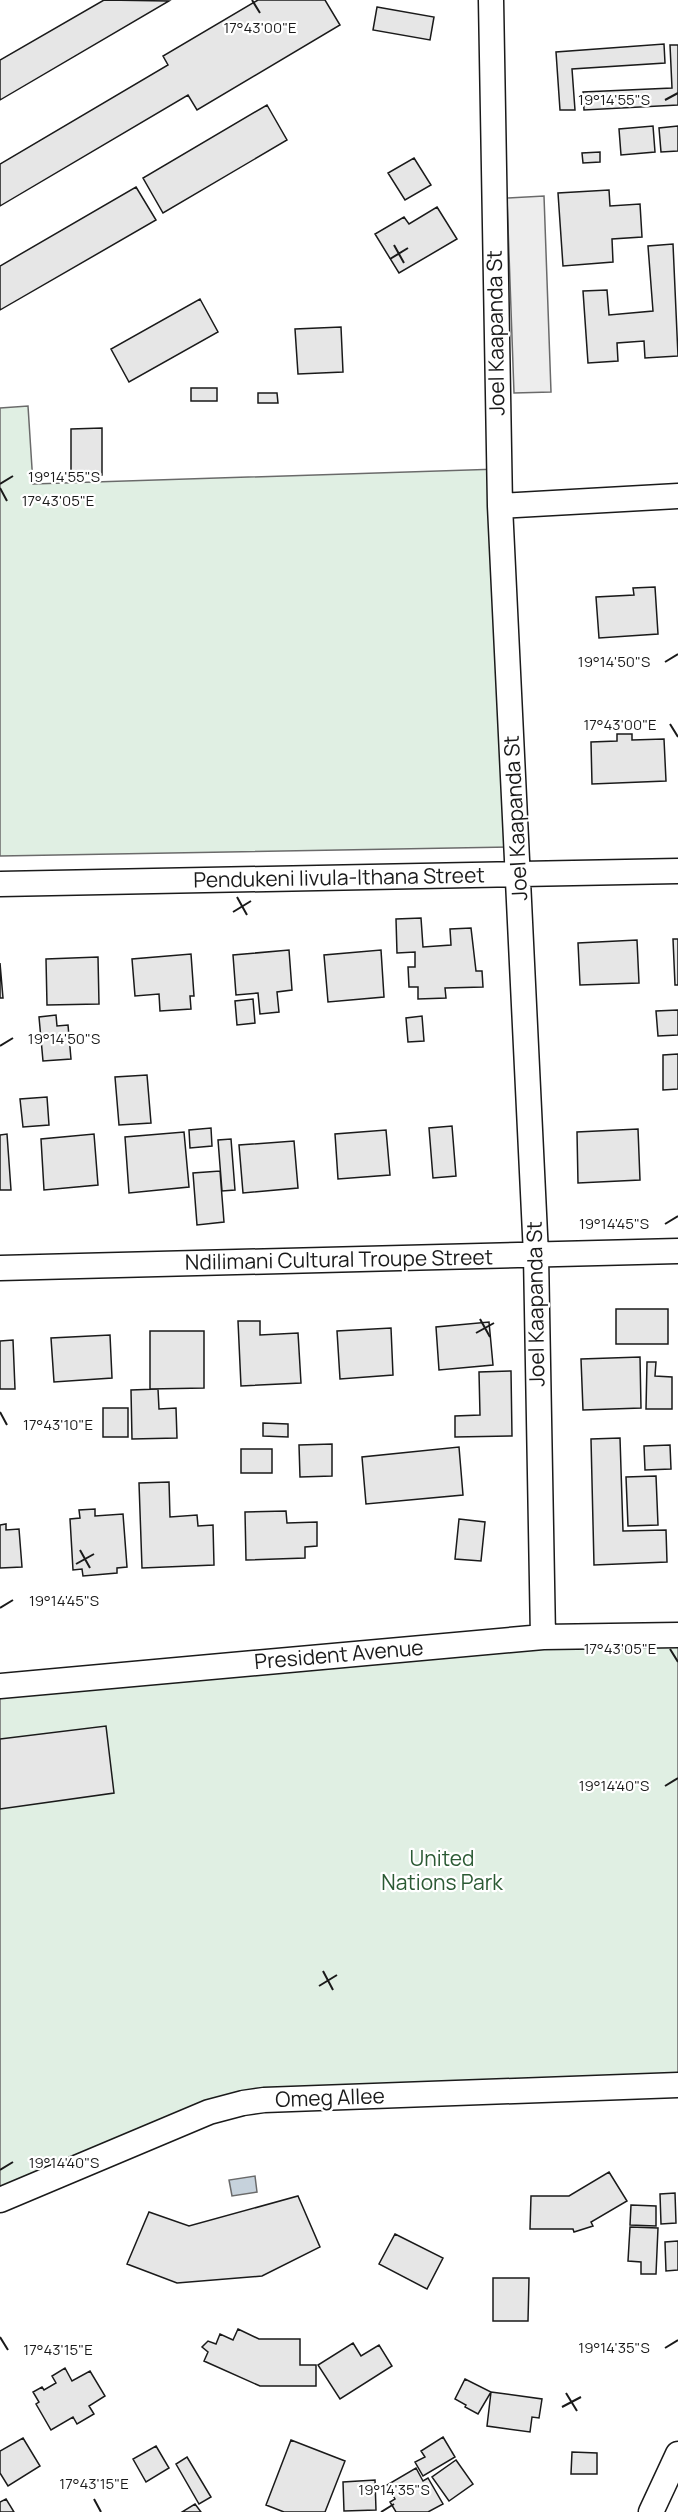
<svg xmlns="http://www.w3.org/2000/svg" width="678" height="2512" viewBox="0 0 678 2512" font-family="Manrope,sans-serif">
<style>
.green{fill:#e0efe3;stroke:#6a6a6a;stroke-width:1.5}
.parking{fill:#ededed;stroke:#6a6a6a;stroke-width:1.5}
.water{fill:#c6d2dc;stroke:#6a6a6a;stroke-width:1.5}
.building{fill:#e6e6e6;stroke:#1a1a1a;stroke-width:1.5}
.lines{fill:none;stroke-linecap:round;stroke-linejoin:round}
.minor-casing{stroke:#1a1a1a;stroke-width:27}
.minor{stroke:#fff;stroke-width:24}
.ticks{fill:none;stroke:#1a1a1a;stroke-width:2}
.labels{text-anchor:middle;stroke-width:4.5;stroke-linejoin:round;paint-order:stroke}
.street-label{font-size:21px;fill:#1a1a1a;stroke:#fff}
.park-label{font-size:21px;fill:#2b5a34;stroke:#fff}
.ticks-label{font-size:15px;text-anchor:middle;fill:#1a1a1a;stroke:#fff;stroke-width:4.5;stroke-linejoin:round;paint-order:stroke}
</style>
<rect width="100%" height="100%" fill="#fff"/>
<!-- green -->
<path class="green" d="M28,406L33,484L499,469L517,847L0,856V408Z
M678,1632V2087L243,2103L0,2200V1686Z"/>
<!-- parking -->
<path class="parking" d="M544,196L551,392L514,393L507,198Z"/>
<!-- water -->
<path class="water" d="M255,2176L257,2192L232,2196L229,2180Z"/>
<!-- building -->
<path class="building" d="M104,0L169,1L0,100V60Z
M258,0H325L340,25L197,110L188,95L0,206V164L168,65L163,56Z
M377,7L434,17L430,40L373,30Z
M664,44L665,63L572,69L575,110H560L556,52Z
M670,45H678V105L584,110L583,92L672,88Z
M267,105L287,140L163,213L143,178Z
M653,126L655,152L621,155L619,129Z
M678,126V151L661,152L659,128Z
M600,152V162L583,163L582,153Z
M414,158L431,185L405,200L388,173Z
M136,187L156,220L0,310V266Z
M609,190L610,206L640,204L642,237L612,239L613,262L563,266L558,193Z
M437,207L457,239L399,273L375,234L404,217L409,224Z
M673,244L678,356L645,358L644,341L617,343L618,361L588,363L583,291L607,290L609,315L653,311L648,246Z
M200,299L218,332L129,382L111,349Z
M341,327L343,372L298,374L295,329Z
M191,388H217V401H191Z
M258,393H277L278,403H258Z
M102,428V475H71V429Z
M655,587L658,634L599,638L596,597L634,595L633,588Z
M617,734H632V740L664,739L666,781L592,784L591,742L617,741Z
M421,918L423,947L451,945L450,929L471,928L476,971H482L483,987L445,988L446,998L418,999V987H409L408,967H415V952L397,953L396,919Z
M673,939H678V985H675Z
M637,940L639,983L580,985L578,943Z
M289,950L292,990L277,992L279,1012L260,1014L258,993L236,995L233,955Z
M381,950L384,997L328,1002L324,955Z
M191,954L194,996H190L191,1009L160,1011L159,994L135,996L132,959Z
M98,957L99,1004L47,1005L46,959Z
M0,963L3,998H0Z
M253,999L255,1023L237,1025L235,1001Z
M678,1010V1035L658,1036L656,1011Z
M56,1015L57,1026L68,1025L71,1059L43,1061L39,1017Z
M422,1016L424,1041L408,1042L406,1018Z
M678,1054V1089L663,1090V1055Z
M147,1075L151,1123L119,1125L115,1077Z
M47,1097L49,1125L23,1127L20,1099Z
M452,1126L456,1176L433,1178L429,1128Z
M211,1128L212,1146L190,1148L189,1130Z
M638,1129L640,1180L578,1183L577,1132Z
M386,1130L390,1175L338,1179L335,1134Z
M184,1132L189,1187L129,1193L125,1137Z
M7,1134L11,1190H0V1135Z
M94,1134L98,1185L44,1190L41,1139Z
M231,1139L235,1190L222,1191L218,1140Z
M294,1141L298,1188L243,1193L239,1145Z
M220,1171L224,1222L197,1225L193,1173Z
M616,1309H668V1344H616Z
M238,1321H260V1335L298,1333L301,1383L241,1386Z
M489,1322L493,1365L439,1370L436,1327Z
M391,1328L393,1375L340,1379L337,1331Z
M150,1331H204V1388L150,1389Z
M110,1335L112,1378L54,1382L51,1338Z
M13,1340L15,1389H0V1341Z
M640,1357L641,1408L583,1410L581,1359Z
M647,1362H656L655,1376L672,1377V1409H646Z
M511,1371L512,1436L455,1437V1416L480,1415L479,1372Z
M158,1389L159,1409L176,1408L177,1438L132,1439L131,1390Z
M103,1408H128V1437H103Z
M263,1423L288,1424V1437L263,1436Z
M620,1438L623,1531L666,1530L667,1562L594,1565L591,1439Z
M332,1444V1476L300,1477L299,1445Z
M670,1445L671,1469L645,1470L644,1446Z
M459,1447L463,1495L366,1504L362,1457Z
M241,1449H272V1473H241Z
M656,1476L658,1525L628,1526L626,1477Z
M169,1482L170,1517L197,1515L198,1526L213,1525L214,1565L142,1568L139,1483Z
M95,1509V1516L123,1514L127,1567L117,1568V1573L83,1576L82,1569L73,1570L70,1519L80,1518L79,1510Z
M286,1511L287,1523L317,1522V1546L305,1547V1558L246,1560L245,1512Z
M459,1519L485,1522L481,1561L455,1559Z
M6,1524V1530L19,1529L22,1567L0,1568V1525Z
M106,1726L114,1793L0,1809V1739Z
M609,2172L627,2201L591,2222L593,2226L574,2232L573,2229H530L531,2196H569Z
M675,2193L676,2223L661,2224L660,2194Z
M298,2196L320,2247L262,2276L177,2283L127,2264L149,2212L189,2226Z
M631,2205L656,2206V2226L630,2225Z
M630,2227L658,2228L656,2274H641V2262L628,2261Z
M395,2234L443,2258L427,2289L379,2264Z
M678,2241V2270L666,2271L665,2242Z
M493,2278H529L528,2321H493Z
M238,2329L259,2339H300V2365H316V2386H260L204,2361L208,2352L202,2347L208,2341L216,2344L220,2334L233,2340Z
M353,2343L361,2356L379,2345L392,2366L340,2399L318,2365Z
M65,2368L72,2381L90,2371L105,2396L89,2406L94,2414L77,2424L73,2417L51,2430L36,2404L39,2402L33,2392L42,2387L44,2390L56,2383L52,2376Z
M465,2379L491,2392L478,2414L465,2407L466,2405L455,2399Z
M491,2392L542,2399L539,2418L532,2417L530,2432L487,2426Z
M443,2437L455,2457L423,2476L415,2462L425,2457L421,2451Z
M23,2438L40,2466L8,2486L0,2473V2451Z
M291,2440L345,2461L325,2512H284L266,2505Z
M156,2446L169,2468L146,2482L133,2459Z
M572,2452L597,2453V2474H571Z
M187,2457L211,2497L199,2504L176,2464Z
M456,2460L473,2484L449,2501L432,2477Z
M416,2468L423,2481L428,2478L443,2504L428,2512H396L390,2502L395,2499L387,2485Z
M375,2480L376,2510L344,2511L343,2482Z
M6,2499L14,2512H0V2502Z
M195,2504L201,2512H182Z"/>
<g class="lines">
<defs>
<path id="minor" d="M491,0L500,506L536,1255L543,1637
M500,506L678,496
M0,884L678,871
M0,1268L678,1251
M0,1686L543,1637L678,1635
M0,2200L209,2112L243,2103L264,2100L678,2085
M651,2512L678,2454"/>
</defs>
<!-- minor casing -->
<use href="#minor" class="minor-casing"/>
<!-- minor -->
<use href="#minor" class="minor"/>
</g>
<!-- ticks -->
<path class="ticks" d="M252,0L260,13M665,100L678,93M394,245L404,263M390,259L408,248M0,484L13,476M0,488L7,501M665,662L678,654M670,724L678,737M237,897L247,915M233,912L251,901M0,1046L13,1038M665,1224L678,1216M480,1319L490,1337M476,1333L494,1323M0,1412L7,1425M80,1550L90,1568M76,1564L94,1554M0,1608L13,1600M670,1649L678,1662M665,1786L678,1778M323,1971L333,1990M319,1986L337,1975M0,2170L13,2162M0,2337L8,2350M665,2348L678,2340M566,2393L577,2411M562,2407L581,2397M94,2499L101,2512M381,2512L394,2504"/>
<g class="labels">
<!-- street labels -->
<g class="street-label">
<text transform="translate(496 333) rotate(-91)" y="7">Joel Kaapanda St</text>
<text transform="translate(516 818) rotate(-93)" y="7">Joel Kaapanda St</text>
<text transform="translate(339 878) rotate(-1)" y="7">Pendukeni Iivula-Ithana Street</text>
<text transform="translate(339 1260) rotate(-1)" y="7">Ndilimani Cultural Troupe Street</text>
<text transform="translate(536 1304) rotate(-91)" y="7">Joel Kaapanda St</text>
<text transform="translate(339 1655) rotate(-5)" y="7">President Avenue</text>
<text transform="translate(330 2098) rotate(-2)" y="7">Omeg Allee</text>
</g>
<!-- park labels -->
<g class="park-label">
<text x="442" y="1866">United<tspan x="442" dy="24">Nations Park</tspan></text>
</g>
</g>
<g class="ticks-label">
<text x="260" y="33">17°43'00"E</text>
<text x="614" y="105">19°14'55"S</text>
<text x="64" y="482">19°14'55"S</text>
<text x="58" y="506">17°43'05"E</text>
<text x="614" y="667">19°14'50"S</text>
<text x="620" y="730">17°43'00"E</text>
<text x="64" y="1044">19°14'50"S</text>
<text x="614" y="1229">19°14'45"S</text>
<text x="58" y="1430">17°43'10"E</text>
<text x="64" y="1606">19°14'45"S</text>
<text x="620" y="1654">17°43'05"E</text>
<text x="614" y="1791">19°14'40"S</text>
<text x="64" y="2168">19°14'40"S</text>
<text x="614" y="2353">19°14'35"S</text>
<text x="58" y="2355">17°43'15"E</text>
<text x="94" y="2489">17°43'15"E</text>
<text x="394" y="2495">19°14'35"S</text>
</g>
</svg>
